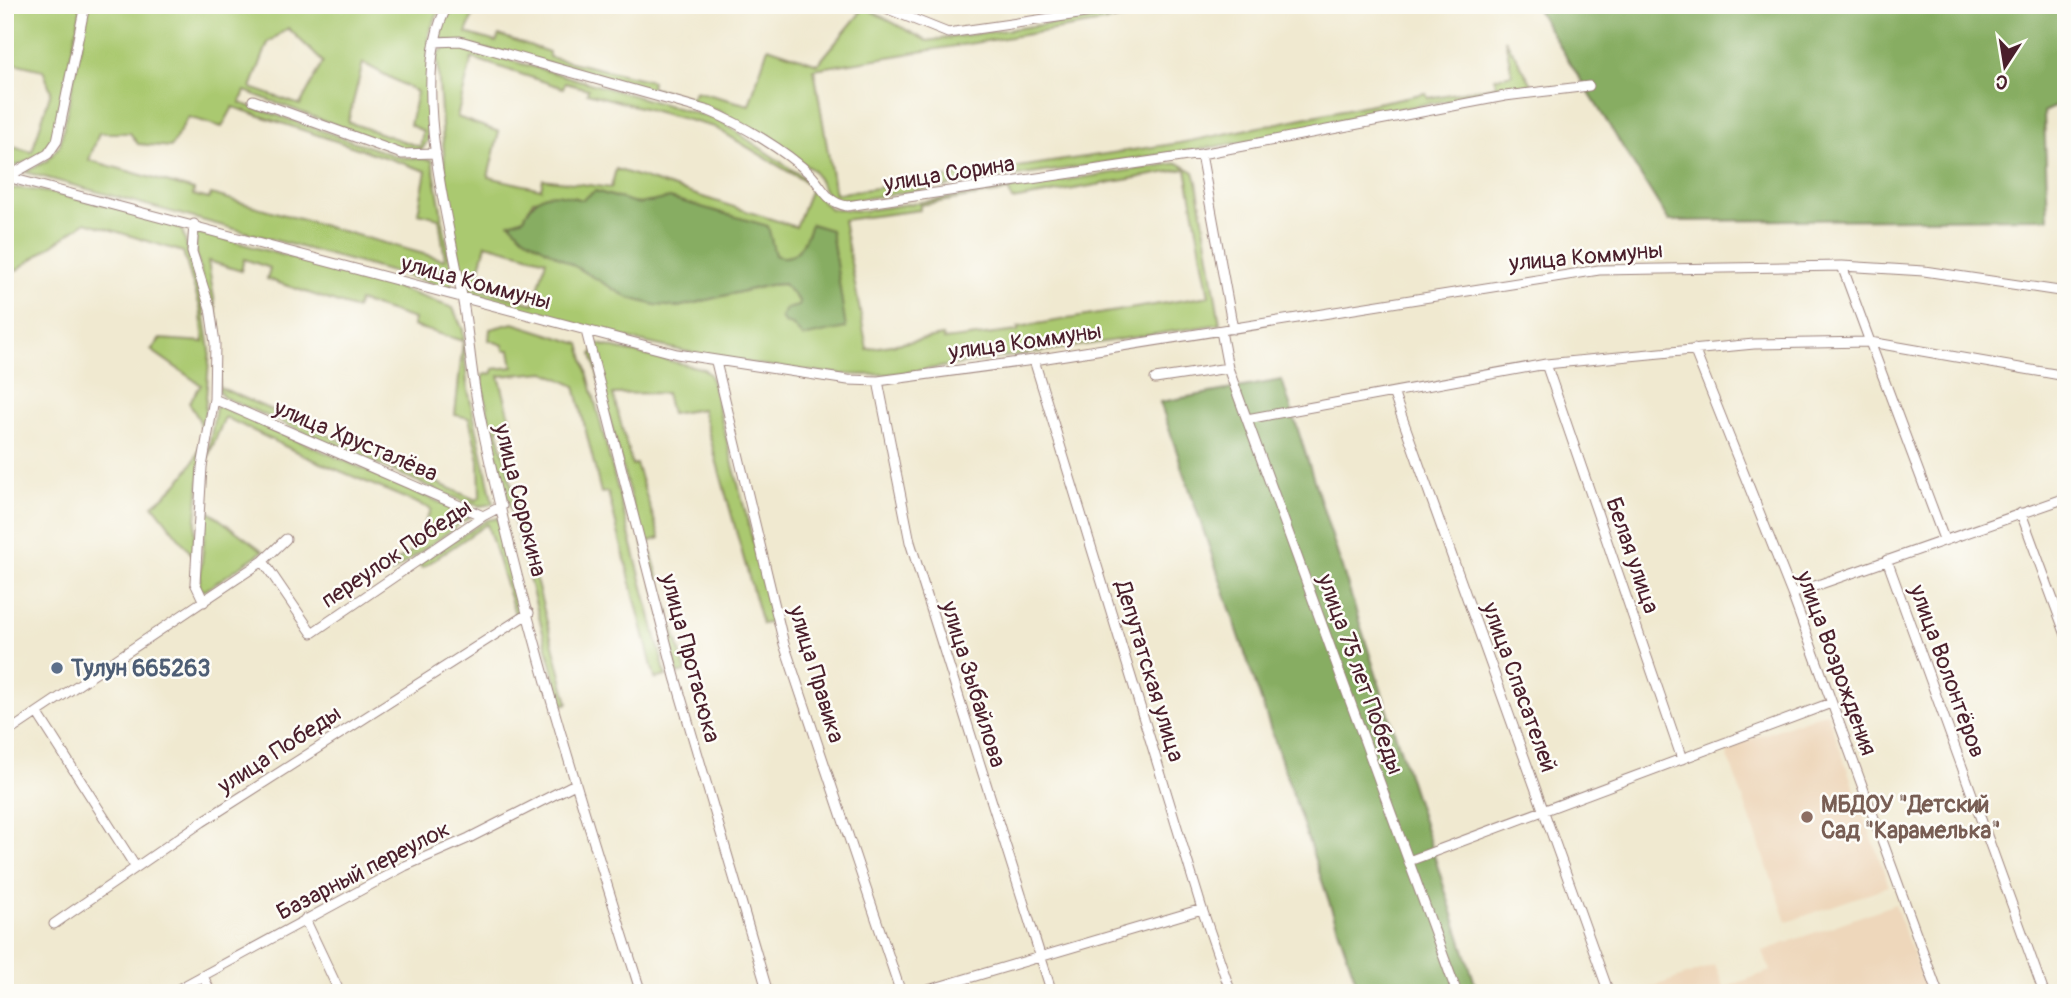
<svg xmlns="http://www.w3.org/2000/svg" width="2071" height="998" viewBox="0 0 2071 998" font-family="Pangolin,sans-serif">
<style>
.built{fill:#eed7bb}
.green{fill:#aac970;stroke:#7a744e;stroke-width:2;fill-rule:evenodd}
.forest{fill:#87ad62;stroke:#686646;stroke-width:2}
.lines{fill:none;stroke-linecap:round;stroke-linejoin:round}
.minor-casing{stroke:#9d847e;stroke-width:11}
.minor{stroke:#fff;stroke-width:9}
.service-dot{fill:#5c6f8a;stroke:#fdfcf7;stroke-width:2.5}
.education-dot{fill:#8d6e63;stroke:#fdfcf7;stroke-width:2.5}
.labels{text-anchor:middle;stroke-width:5;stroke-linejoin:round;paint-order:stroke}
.street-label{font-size:23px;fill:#4a1f2b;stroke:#fdfcf7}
.service-label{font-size:23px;font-weight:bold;fill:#4e5e75;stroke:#fdfcf7;text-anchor:start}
.education-label{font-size:23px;font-weight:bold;fill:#785e54;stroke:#fdfcf7;text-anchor:start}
</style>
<rect width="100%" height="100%" fill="#fdfcf7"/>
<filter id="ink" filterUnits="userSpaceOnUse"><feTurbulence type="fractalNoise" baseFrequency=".0143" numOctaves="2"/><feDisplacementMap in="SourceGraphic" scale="14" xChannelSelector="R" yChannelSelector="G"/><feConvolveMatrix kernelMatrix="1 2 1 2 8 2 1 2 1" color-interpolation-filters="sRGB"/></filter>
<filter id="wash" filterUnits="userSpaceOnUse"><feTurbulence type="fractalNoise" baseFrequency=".00686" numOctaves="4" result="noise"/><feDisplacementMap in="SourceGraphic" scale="28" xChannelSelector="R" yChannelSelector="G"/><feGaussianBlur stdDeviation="1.57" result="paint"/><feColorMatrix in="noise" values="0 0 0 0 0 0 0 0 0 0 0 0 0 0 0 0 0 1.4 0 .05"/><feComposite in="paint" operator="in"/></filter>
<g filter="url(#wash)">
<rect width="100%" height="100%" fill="#f0e9d0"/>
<!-- built -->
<path class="built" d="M1827,712L1889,886L1787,922L1725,748Z
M1895,904L1927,993H1635L1715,965L1724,988L1770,971L1763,951Z"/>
<!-- green -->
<path class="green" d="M5,5H82L52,143L48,151L17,166L5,162V145L32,152L51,91L43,70L5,61Z
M89,5H442L429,33L428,140L421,151L408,152L245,91L240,103L399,157L432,160L453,278L451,288L25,172L47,161L60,145ZM288,28L323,62L300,105L251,88L268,43ZM363,63L417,92L410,125L423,131L420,147L348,122ZM233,107L426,171L418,213L439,218L445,260L211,194L209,199L193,195L194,190L89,160L99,133H130L138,144L171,147L188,117L222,127Z
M451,5H477L466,33L496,42L499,35L549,52V57L652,81L651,87L692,98L695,91L749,105L768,47L818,64L861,12L843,5H860L927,41L1182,5H1207L814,69L835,194L1180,143L1426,93L1428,98L1496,86L1495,78L1512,74L1505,39L1533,86L1380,112L1246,142L841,202L827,195L813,170L719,111L570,68L440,39L445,16Z
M456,45L719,120L810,182L820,199L830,209L863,211L1178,163L1194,172L1197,182L1220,324L903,373C857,378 816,372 770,366C669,352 573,325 475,297L463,285L446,184L437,55L445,47ZM472,58L563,88L565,83L588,89L587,93L714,127L812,186L796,227L616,169L611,188L543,179L541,189L488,177L499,132L457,117ZM1186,169L1209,296L1018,327V331L944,340L943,336L867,349L843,220L920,210V205L1009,191L1012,200ZM595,191L639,204L652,202L781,258L792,256L803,246L799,330L792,325L800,302L784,284L769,285L678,307L510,223L524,218L533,200L574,197L582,200ZM486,244L546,260L534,304L475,288Z
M17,188C42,190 168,216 182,230L202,298L210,350L193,556L153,505C176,488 210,454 200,422C197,415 192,409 189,402L201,385L151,350L160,339L204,342L200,307L183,252L86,222L5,278V190Z
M196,234H207L389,285L453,308L463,330L467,385L493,504L480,506L465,502L223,397L219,391L218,344L196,252ZM244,259L270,268L267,279L356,309L359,301L414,319L413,326L463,341L455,415L469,418L479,460L480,497L476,500L219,387L221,342L208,261L241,271Z
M513,323L580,344L666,676L655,679L608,492L601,493L575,386L545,372L499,376L512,425L497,429L568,703L562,705L495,448L482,383L483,375L493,373V369L513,367L510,350H504L503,345L489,340L490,329Z
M598,344L704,369L710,375L779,643L772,622L762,624L702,409L671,414L666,393L613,394L632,465L636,464L660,538L648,542L686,672L678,674L592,354Z
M219,406L471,516L391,573L387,567L412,551L431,509L309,458L225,417L207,459L216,407Z
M207,510L263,551L204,591L199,588Z
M498,518L522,610L515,614L487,524L422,568L418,563L487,520Z"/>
<!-- forest -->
<path class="forest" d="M1534,5H2066V102L2044,112L2048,218L1669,221Z
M595,191L639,204L670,198L768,226L775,255C797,264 805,241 811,224L831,230L846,328L803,337L792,325L784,323L781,317L786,309L799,306L800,302L784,284L769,285L678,307L655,305L629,298L523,236L510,223L524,218C538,189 553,191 582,200Z
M1282,380L1478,993H1360L1160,402Z"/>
</g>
<g filter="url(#ink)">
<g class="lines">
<defs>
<path id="minor" d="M448,5C407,76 450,224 463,302C469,336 471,372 478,406C518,605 580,800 641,993
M878,5L948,33L1141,5
M435,42L460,41L709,111C741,124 785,150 811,175C824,189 826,202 847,206L1201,154L1505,96L1589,86
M253,100L402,154L436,153
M1201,154L1233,329
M7,177L677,354L848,380L878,381L1034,360L1599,270L1842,266L1924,271L2066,292
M7,177L48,154L57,141L85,5
M194,224L192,252L210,308L215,343L214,399L202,467L195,583L204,602
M1842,266L1870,342L2066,376
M586,331L675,677L768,993
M1694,349L1792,594L1938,993
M1034,360L1202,909L1231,993
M716,362L784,644L901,993
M1546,364L1682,759
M1228,368L1457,993
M1155,379L1228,368L1221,331
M878,381L910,542L1052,993
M1394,395L1609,993
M214,399L483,516
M1247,419L1546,364L1754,344L1870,342L1944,539
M2021,513L2066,635
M1887,560L2044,993
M263,561L312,633L483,516L502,506
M1792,594L2066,498
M38,714L135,866
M5,734L263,561L286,539
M1409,861L1831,703
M305,919L340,993
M54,924L202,822L529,613
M203,976L211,993
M171,993L405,866L469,838L575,784
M918,993L1202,909"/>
</defs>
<!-- minor casing -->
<use href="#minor" class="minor-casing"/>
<!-- minor -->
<use href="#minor" class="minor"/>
</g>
</g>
<!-- markers -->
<circle class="service-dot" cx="57" cy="668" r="7"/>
<circle class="education-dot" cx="1807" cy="817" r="7"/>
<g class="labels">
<!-- street labels -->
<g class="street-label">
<text transform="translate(949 173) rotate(-9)" y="8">улица Сорина</text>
<text transform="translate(1586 256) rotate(-5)" y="8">улица Коммуны</text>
<text transform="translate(476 282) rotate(15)" y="8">улица Коммуны</text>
<text transform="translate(1025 341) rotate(-8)" y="8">улица Коммуны</text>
<text transform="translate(356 440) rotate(23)" y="8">улица Хрусталёва</text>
<text transform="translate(521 500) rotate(76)" y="8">улица Сорокина</text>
<text transform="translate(396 553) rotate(-34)" y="8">переулок Победы</text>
<text transform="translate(1633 555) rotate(71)" y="8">Белая улица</text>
<text transform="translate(691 658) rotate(75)" y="8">улица Протасюка</text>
<text transform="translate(1837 663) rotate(70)" y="8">улица Возрождения</text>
<text transform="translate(1150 671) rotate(73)" y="8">Депутатская улица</text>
<text transform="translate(1948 671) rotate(70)" y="8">улица Волонтёров</text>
<text transform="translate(817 674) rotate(73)" y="8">улица Правика</text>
<text transform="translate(1361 674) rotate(70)" y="8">улица 75 лет Победы</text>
<text transform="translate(974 684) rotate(73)" y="8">улица Зыбайлова</text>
<text transform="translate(1520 687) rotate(70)" y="8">улица Спасателей</text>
<text transform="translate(279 749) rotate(-33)" y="8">улица Победы</text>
<text transform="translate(363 870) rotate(-27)" y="8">Базарный переулок</text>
</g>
<!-- service labels -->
<g class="service-label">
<text x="71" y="676">Тулун 665263</text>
</g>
<!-- education labels -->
<g class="education-label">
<text x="1821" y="812">МБДОУ "Детский<tspan x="1821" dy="26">Сад "Карамелька"</tspan></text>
</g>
</g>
<!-- margin -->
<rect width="2071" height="998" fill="none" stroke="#fdfcf7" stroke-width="28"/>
<!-- north arrow -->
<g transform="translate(2005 66) rotate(192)" stroke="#fdfcf7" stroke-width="5" paint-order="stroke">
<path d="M0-5L12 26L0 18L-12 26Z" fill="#4a1f2b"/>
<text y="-10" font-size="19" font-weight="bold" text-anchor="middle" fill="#4a1f2b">С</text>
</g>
</svg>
